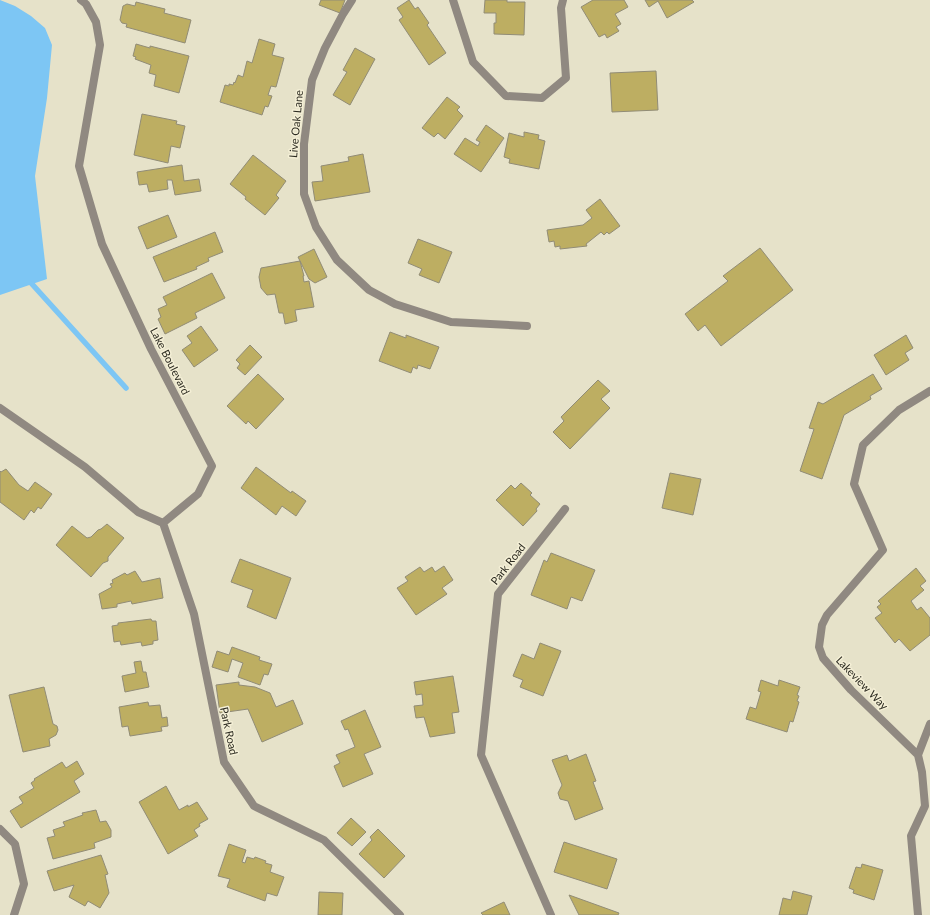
<svg xmlns="http://www.w3.org/2000/svg" width="930" height="915" viewBox="0 0 930 915" font-family="Lato,sans-serif">
<style>
.water{fill:#7dc6f4}
.lines{fill:none;stroke-linecap:round;stroke-linejoin:round}
.stream{stroke:#7dc6f4;stroke-width:5.5}
.building{fill:#bdae62;stroke:#918c76}
.minor{stroke:#908981;stroke-width:8}
.labels{text-anchor:middle;stroke-width:3;stroke-linejoin:round;paint-order:stroke}
.street-label{font-size:11px;fill:#2c2b21;stroke:#f4efd6}
</style>
<rect width="100%" height="100%" fill="#e6e2c9"/>
<!-- water -->
<path class="water" d="M0,0L15,6L31,16L45,28L52,45L47,98L35,176L47,279L0,295Z"/>
<g class="lines">
<!-- stream -->
<path class="stream" d="M32,284L126,388"/>
</g>
<!-- building -->
<path class="building" d="M321,0H345L340,13L319,5Z
M409,0L415,9L418,7L429,23L427,25L446,53L429,65L399,20L403,17L397,8Z
M485,0H507V2H525L524,35L494,34V23H496V13H484Z
M593,0H624L628,7L615,14L621,24L616,27L619,31L607,38L605,34L599,37L581,7Z
M645,0H692L694,2L667,18L658,1L649,7Z
M136,2L165,9L164,13L191,20L185,43L126,27L127,24L122,23L120,20L123,6L127,4L135,6Z
M259,39L275,44L272,55L284,58L276,87L271,86L268,95L272,96L268,107L265,106L262,115L220,102L225,85L229,86V84L233,85L234,82L235,83L238,75L243,77L247,61L252,63Z
M136,44L150,48V46L189,56L179,93L154,86L156,75L149,73L151,65L135,59L136,57L133,56Z
M355,48L375,59L350,105L333,95L347,72L343,70Z
M656,71L658,110L612,112L610,73Z
M447,97L460,107L457,110L463,116L445,139L438,133L434,137L422,128Z
M142,114L177,121L176,124L185,126L180,148L171,146L168,163L134,155Z
M486,125L504,138L481,172L454,154L465,138L478,146L480,142L476,140Z
M524,132L539,135L538,139L545,141L539,169L509,163L510,159L504,157L509,133L524,137Z
M363,154L370,192L315,201L312,182L323,181L321,166L349,161L348,157Z
M253,155L286,181L276,195L279,198L265,215L245,199L246,197L230,184Z
M182,165L184,181L199,179L201,191L175,195L172,180H167L168,189L149,192L147,184L139,185L137,172Z
M600,199L620,226L609,234L607,232L604,235L601,232L586,244L587,246L560,249V246L555,247L554,241L549,242L547,230L583,225L592,218L586,210Z
M168,215L177,237L147,249L138,227Z
M215,232L223,252L208,258L209,261L196,267L197,269L164,282L153,257Z
M418,239L452,252L439,283L419,275L422,269L408,263Z
M760,248L793,290L721,346L705,325L698,331L685,314L728,281L723,276Z
M314,249L327,277L315,283L309,279L298,257Z
M300,261L304,276H303L304,282L309,281L314,307L295,310L297,321L285,324L283,313H279L275,294L267,295L261,288L259,277L261,268Z
M212,273L225,298L195,313L197,318L165,334L158,319L161,317L158,309L167,305L163,297Z
M201,326L218,350L194,367L182,350L192,343L187,336Z
M390,332L406,338V335L439,347L430,369L418,365L417,369L413,367L411,373L379,361Z
M906,335L913,348L905,353L909,360L886,375L874,355Z
M250,345L262,357L245,375L237,368L240,364L236,360Z
M258,374L284,399L256,429L248,421L246,424L227,406Z
M873,374L882,389L870,396L871,399L844,415L822,479L800,471L814,429L809,428L818,402L823,404Z
M598,380L610,391L601,399L610,408L570,449L553,432L564,421L561,417Z
M256,467L291,493L292,491L306,501L296,516L282,506L276,515L241,488Z
M6,469L19,485L28,491L35,482L52,494L41,509L38,507L34,513L31,510L24,520L0,502V471L1,472Z
M670,473L701,479L693,515L662,508Z
M521,483L532,493L530,495L540,504L536,509L537,511L523,526L496,500L511,485L515,489Z
M107,524L124,538L108,557V561L103,563L91,577L56,545L72,526L87,538L91,537L98,530L101,529Z
M551,553L595,570L582,601L571,597L567,609L531,595L544,560L547,562Z
M240,559L291,578L276,619L247,607L253,590L231,582Z
M444,566L453,580L442,588L447,594L416,615L397,588L408,581L405,577L420,567L424,572L432,567L435,572Z
M916,568L926,581L920,586L924,590L911,601L917,610L921,607L930,618V635L910,651L899,639L895,643L875,618L882,613L877,607L881,604L878,601Z
M135,571L142,582L160,578L163,598L132,604L131,601L117,604V607L102,609L99,594L112,587L110,584L113,583L112,580L125,573L127,575Z
M151,619L152,621H156L158,640L153,641V644L142,646L141,642L121,645L120,641L114,642L112,626L118,625V623Z
M540,643L561,651L543,696L520,687L523,680L513,676L522,654L534,659Z
M232,647L260,657L259,660L272,664L268,675L264,674L260,685L238,677L243,663L232,659L228,672L212,667L217,651L229,655Z
M141,661L143,672H146L149,687L125,692L122,676L136,673L134,662Z
M453,676L459,712L452,713L455,733L430,737L424,717L416,718L414,706L423,705L422,694L416,695L414,682Z
M761,680L778,686L779,680L800,687L797,695L799,696L797,701L799,702L793,722L790,721L787,732L746,719L750,707L756,709L761,692L758,691Z
M239,682V685L255,687L270,693L276,707L293,700L303,724L262,742L248,709L220,713L216,685Z
M44,687L53,724L57,726L58,730L56,735L49,739L50,746L23,752L9,695Z
M148,702L149,706L160,705L162,718L167,717L168,726L161,727L162,731L130,736L128,726L122,727L119,707Z
M365,710L381,747L364,754L373,774L343,787L334,766L340,763L336,755L355,747L348,729L345,730L341,721Z
M586,754L596,781L593,782L603,809L575,820L568,801L560,799L558,793L562,785L552,760L567,755L569,761Z
M77,761L84,774L74,781L80,792L21,828L10,811L23,803L19,797L34,788L31,783L35,780L34,779L62,762L66,768Z
M166,786L179,810L188,805V807L197,802L208,819L199,824L200,826L194,830L198,836L168,854L139,802Z
M96,810L100,822L106,821L111,830V837L94,843L95,848L53,859L47,838L55,836L53,830L65,826L63,822L83,815L82,813Z
M351,818L366,832L352,846L337,833Z
M378,829L405,856L384,878L359,854L372,840L370,837Z
M564,842L617,859L607,889L554,872Z
M229,844L246,850L242,862L245,863L247,857L254,859L255,857L266,861L265,863L272,865L270,872L284,877L277,896L267,893L265,901L227,887L230,879L218,876Z
M101,855L108,874L105,875L109,893L100,908L88,901L85,906L69,897L74,885L54,891L47,871Z
M862,864L883,870L874,900L853,893L854,890L849,888L856,867L861,868Z
M793,891L812,896L807,915H779L783,898L791,900Z
M319,892L343,893L342,915H318Z
M569,895L619,913L618,915H579Z
M504,902L510,915H483L481,913Z"/>
<g class="lines">
<!-- minor -->
<path class="minor" d="M352,0L343,14L325,48L312,80L304,144V194L316,227L337,260L369,290L395,304L451,322L527,326
M453,0L473,62L506,96L542,98L566,78L561,8L563,0
M0,408L85,467L138,512L163,523L198,494L212,466L151,349L102,244L79,166L100,45L96,22L86,4L81,0
M163,523L194,614L224,762L254,806L324,840L400,915
M918,755L930,724
M0,829L15,844L24,884L14,915
M551,915L481,755L498,594L565,509
M918,915L911,836L925,806L922,772L918,755L851,690L823,658L819,647L822,625L827,615L883,550L854,484L863,445L899,410L930,391"/>
</g>
<g class="labels">
<!-- street labels -->
<g class="street-label">
<text transform="translate(296 124) rotate(-85)" y="4">Live Oak Lane</text>
<text transform="translate(170 361) rotate(63)" y="4">Lake Boulevard</text>
<text transform="translate(508 564) rotate(-52)" y="4">Park Road</text>
<text transform="translate(862 683) rotate(46)" y="4">Lakeview Way</text>
<text transform="translate(229 731) rotate(78)" y="4">Park Road</text>
</g>
</g>
</svg>
